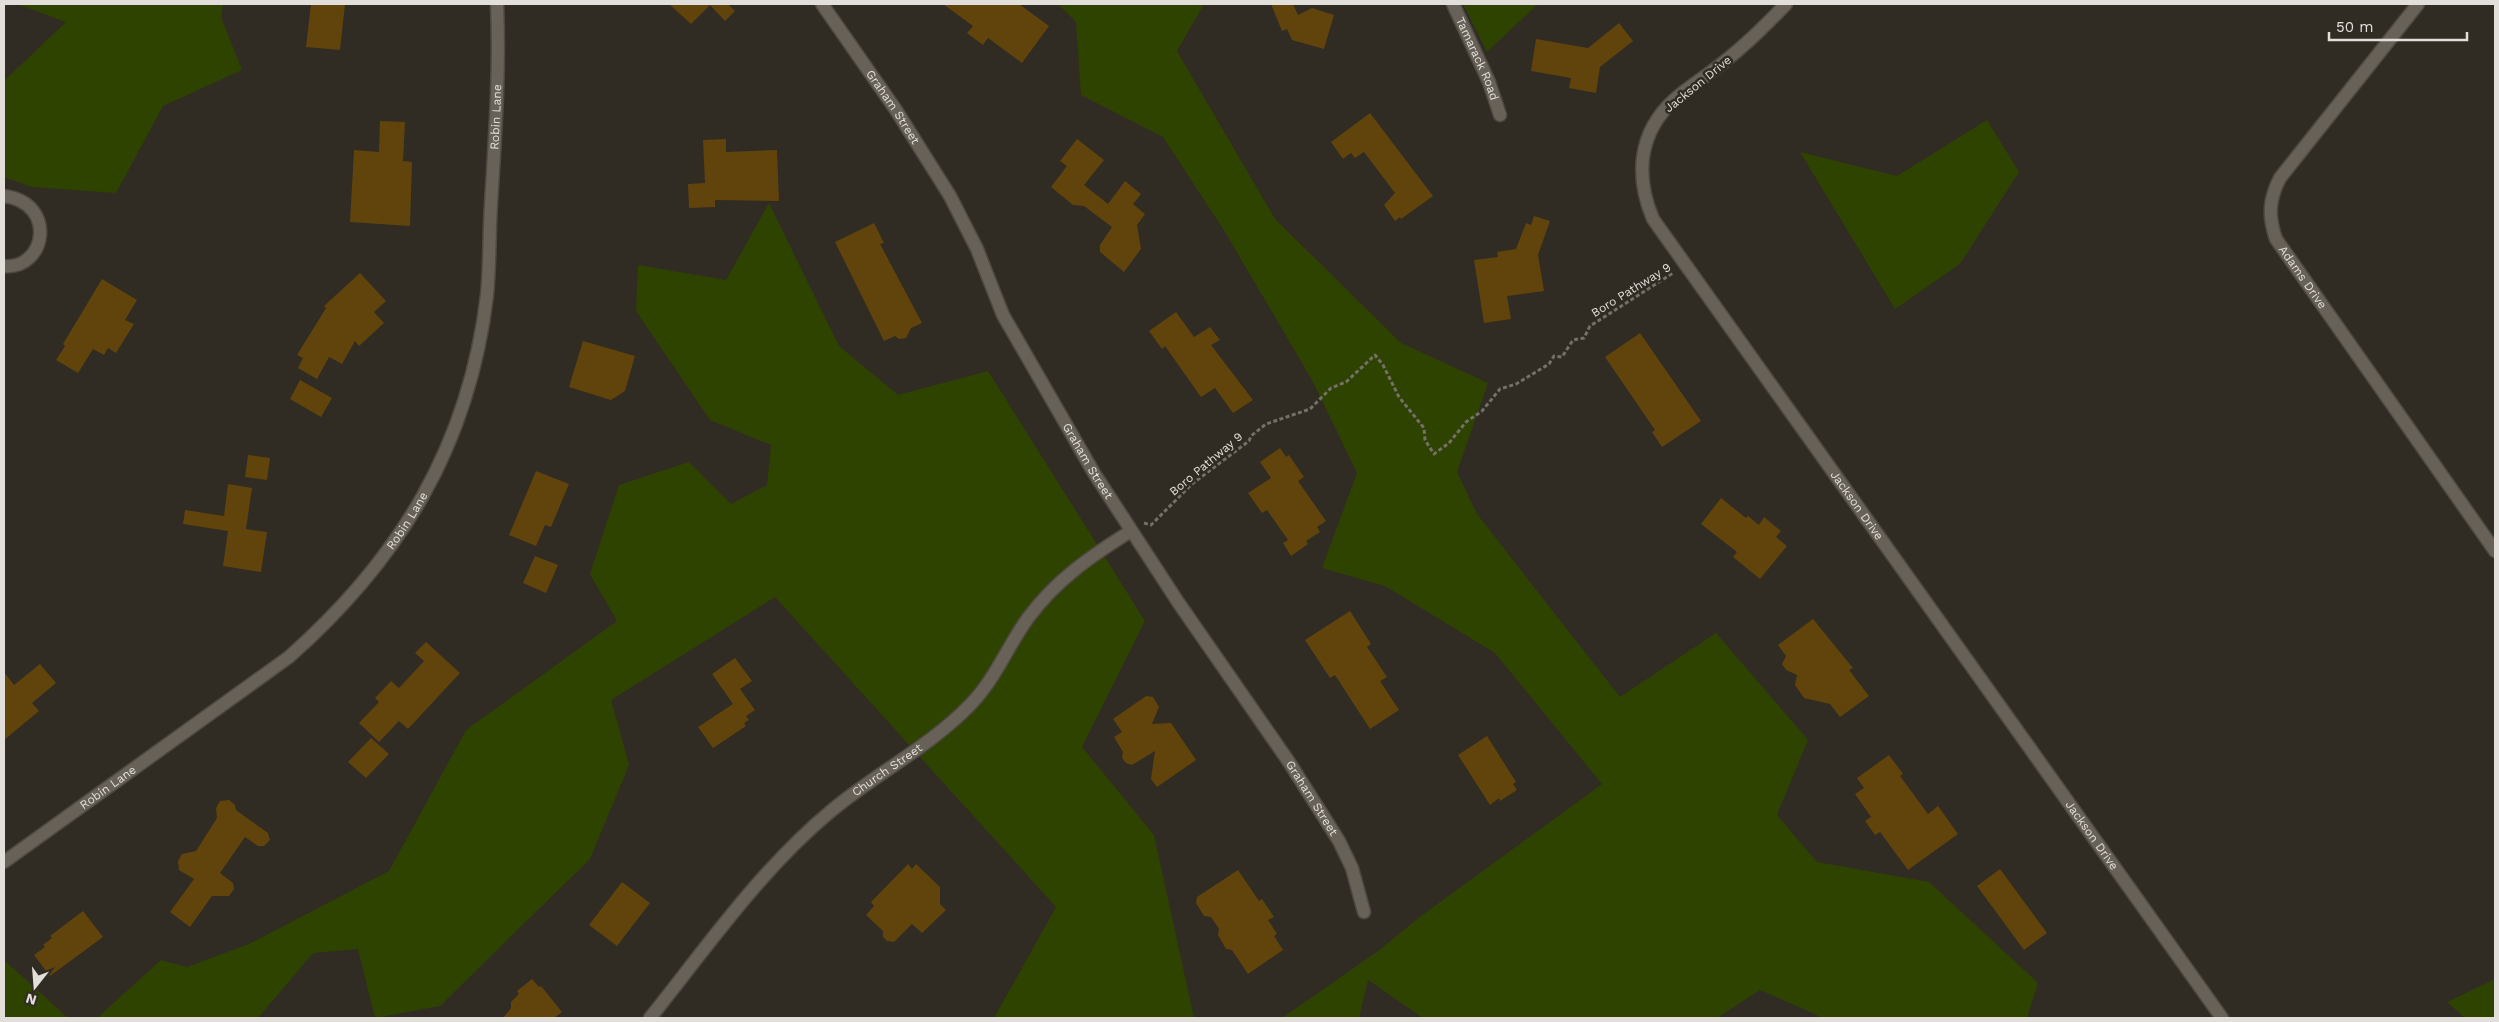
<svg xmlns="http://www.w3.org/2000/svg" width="2499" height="1022" viewBox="0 0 2499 1022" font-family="'Work Sans',sans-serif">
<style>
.green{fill:#2f4300}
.building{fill:#61440c}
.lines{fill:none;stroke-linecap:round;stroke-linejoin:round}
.minor-casing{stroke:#4d4841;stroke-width:15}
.path{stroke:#746f68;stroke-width:3;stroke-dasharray:4 2.5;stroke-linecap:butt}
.minor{stroke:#676158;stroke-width:12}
.labels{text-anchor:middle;stroke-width:5;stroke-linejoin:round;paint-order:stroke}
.street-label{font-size:12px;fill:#e2ded9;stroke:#302b23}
</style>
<rect width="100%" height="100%" fill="#302b23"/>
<!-- green -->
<path class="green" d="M17,4H223L221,17L242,70L163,106L116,193L32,187L4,177V81L66,22Z
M1058,4H1204L1177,51L1275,219L1401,343L1488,383L1457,472L1477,514L1620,697L1716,633L1808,740L1777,815L1817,862L1929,882L2038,983L2027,1018H1819L1817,1015L1760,990L1717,1018H1423L1368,980L1359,1018H1282L1378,951L1421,916L1602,784L1495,653L1385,586L1322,568L1357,473L1312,380L1225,232L1163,137L1081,95L1076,22Z
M1463,4H1538L1487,52Z
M1987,120L2019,172L1960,264L1895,309L1800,152L1897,176Z
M769,203L839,346L898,395L988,371L1145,621L1082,747L1154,835L1194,1018H994L1056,907L775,597L611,700L629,765L590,859L440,1006L375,1018L358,949L313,953L258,1018H97L161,960L187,967L249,944L389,871L466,730L617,621L590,574L619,485L689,462L731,504L767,485L771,445L710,420L636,311L638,265L726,280Z
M4,960L68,1018H4Z
M2495,979V1018H2465L2447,1002Z"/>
<!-- building -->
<path class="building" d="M311,4H345L340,50L306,47Z
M669,4H728L735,11L725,21L710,5L691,24Z
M943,4H1019L1049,26L1022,63L988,38L983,45L967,33L973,26Z
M1271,4H1293L1298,15L1312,8L1334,15L1324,49L1292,40L1287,29L1282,31Z
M1619,23L1633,41L1600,67L1596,93L1569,88L1571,78L1531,71L1536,39L1588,48Z
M1370,113L1433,196L1401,219L1400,217L1395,221L1384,205L1395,193L1364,152L1355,158L1351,153L1343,159L1331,142Z
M380,121L405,122L403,161L412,162L410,226L350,222L354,150L379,152Z
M726,139V152L777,150L779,201L715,200V207L689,208L688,184L705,183L703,140Z
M1077,139L1104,160L1084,185L1108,204L1125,181L1141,194L1133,204L1145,214L1137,225L1141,249L1124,272L1100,252V245L1112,227L1084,206L1073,205L1051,187L1067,166L1060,161Z
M1534,216L1550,221L1538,255L1544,291L1507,296L1511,319L1484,323L1474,260L1498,257L1497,252L1516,249L1526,223L1531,225Z
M874,223L884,243L880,244L922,323L911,328L906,338L899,339L895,336L884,341L835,242Z
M360,273L386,301L374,312L384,323L359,346L355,341L342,364L329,357L317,379L298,368L303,358L297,355L326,308L324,306Z
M102,279L137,300L125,320L134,324L116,353L108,348L104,355L93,349L78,373L56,360L65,346L63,344Z
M1176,312L1194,337L1210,327L1220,340L1211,345L1253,400L1233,413L1215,388L1201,397L1165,346L1162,349L1149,331Z
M1640,333L1701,421L1662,447L1652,432L1655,430L1605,357Z
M583,341L635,356L625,391L611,400L569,387Z
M300,380L332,398L321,417L290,399Z
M1280,448L1286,457L1289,455L1304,477L1298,481L1326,521L1317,527L1320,532L1306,541L1308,544L1291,556L1283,543L1288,540L1267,510L1262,513L1248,493L1271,478L1260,462Z
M248,455L270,458L267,480L245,477Z
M536,471L569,484L551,527L545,525L536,546L509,535Z
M228,484L252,488L246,529L267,532L261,572L223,566L228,531L183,524L185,510L224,516Z
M1721,498L1746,518L1748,516L1759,525L1764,517L1781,531L1776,537L1787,546L1760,579L1733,557L1737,552L1701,524Z
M535,556L558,565L546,593L523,583Z
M1350,611L1371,644L1367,647L1387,677L1380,681L1399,710L1370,729L1335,675L1330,678L1305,640Z
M1813,619L1853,668L1849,670L1869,696L1840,717L1830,704L1804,698L1795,685L1797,675L1786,670L1782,664L1786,656L1778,645Z
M426,642L460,673L408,729L399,721L379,742L359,723L379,702L375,698L391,681L399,688L424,661L415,653Z
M735,658L752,681L740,689L755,710L746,716L749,720L744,723L746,726L713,748L698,727L733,704L712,674Z
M40,664L56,683L32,703L39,711L4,740V672L14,685Z
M1146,696L1153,697L1159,707L1152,724L1171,723L1196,760L1157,787L1151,779L1155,751L1132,765L1126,763L1122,758L1123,752L1114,737L1122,732L1113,719Z
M1487,736L1516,782L1513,784L1517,790L1500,801L1499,798L1490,805L1458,755Z
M371,738L389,754L366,778L348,762Z
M1889,755L1903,774L1900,776L1928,814L1938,806L1958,834L1908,870L1880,832L1875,835L1865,821L1871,817L1855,794L1864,788L1857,778Z
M229,800L235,805L236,810L268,833L270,840L264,846H258L245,837L220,873L233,883L234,889L229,896H212L190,927L170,912L194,879L179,870L178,861L182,854L196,851L217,818L216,808L220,801Z
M908,864L912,869L916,864L940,887V904L946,910L922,933L912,924L894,942L887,941L883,937V931L866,915L874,906L871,902Z
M2000,869L2047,933L2024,950L1977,886Z
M1238,870L1259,901L1262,899L1274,917L1268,920L1277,934L1274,936L1283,950L1248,974L1232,950L1226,949L1218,935L1219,929L1211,917L1204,916L1196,903L1197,897Z
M622,882L650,903L617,946L589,925Z
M83,911L103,937L50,976L34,955L45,947L43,945L52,938L50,936Z
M532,979L539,987L541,986L562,1012L554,1018H503L511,1008V1002L519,994L517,991Z"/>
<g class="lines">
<defs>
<g id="minor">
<path id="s1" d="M822,4L896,110L950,196L977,249L1003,315L1094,473L1178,602L1289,762L1339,841L1352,868L1364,912"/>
<path id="s2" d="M1453,4L1489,82L1500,115"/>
<path id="s3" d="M1786,4C1767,24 1747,44 1725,61C1709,75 1689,86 1674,100C1638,133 1635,176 1653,219L2222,1018"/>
<path id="s4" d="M2418,4L2280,178C2269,199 2268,216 2276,239L2495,551"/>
<path d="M4,196C58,203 46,270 4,266"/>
<path id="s5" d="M4,862L289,657C401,558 469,445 487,295C490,264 489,234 491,204C495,137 500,70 497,4"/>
<path id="s6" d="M650,1018C707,947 760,870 831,811C875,774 929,747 969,706C995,680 1007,647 1028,618C1056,580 1091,556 1131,531"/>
</g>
</defs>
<!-- minor casing -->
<use href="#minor" class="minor-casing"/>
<!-- path -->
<path class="path" d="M1144,523L1151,525L1192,484L1249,441L1251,436L1266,424L1310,409L1331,388L1346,382L1375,355L1383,365L1399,397L1424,428L1425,440L1434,454L1449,443L1466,422L1482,411L1500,389L1516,384L1549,364L1554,356L1562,357L1573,340L1584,338L1590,326L1673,273"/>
<!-- minor -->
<use href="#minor" class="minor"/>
</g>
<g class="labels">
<!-- street labels -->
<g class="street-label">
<text dy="4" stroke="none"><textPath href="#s2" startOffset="60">Tamarack Road</textPath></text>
<text transform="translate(1698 84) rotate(-39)" y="4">Jackson Drive</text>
<text dy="4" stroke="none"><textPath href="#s1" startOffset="125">Graham Street</textPath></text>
<text dy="4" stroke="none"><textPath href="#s5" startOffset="952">Robin Lane</textPath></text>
<text dy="4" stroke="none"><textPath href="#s4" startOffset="332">Adams Drive</textPath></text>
<text transform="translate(1631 290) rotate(-32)" y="4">Boro Pathway 9</text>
<text dy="4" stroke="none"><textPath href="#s1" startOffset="530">Graham Street</textPath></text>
<text transform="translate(1206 464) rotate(-40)" y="4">Boro Pathway 9</text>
<text dy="4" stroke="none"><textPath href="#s3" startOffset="629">Jackson Drive</textPath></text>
<text dy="4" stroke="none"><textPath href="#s5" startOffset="532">Robin Lane</textPath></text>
<text dy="4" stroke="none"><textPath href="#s6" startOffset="345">Church Street</textPath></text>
<text dy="4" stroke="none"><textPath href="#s5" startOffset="128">Robin Lane</textPath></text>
<text dy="4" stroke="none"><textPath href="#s1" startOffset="935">Graham Street</textPath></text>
<text dy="4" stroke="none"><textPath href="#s3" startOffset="1034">Jackson Drive</textPath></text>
</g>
</g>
<!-- border -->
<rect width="2499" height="1022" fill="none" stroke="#e2ded9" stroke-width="10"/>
<!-- north arrow -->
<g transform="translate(35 987) rotate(197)" stroke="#302b23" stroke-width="4" paint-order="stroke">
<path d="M0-4L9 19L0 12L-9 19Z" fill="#e2ded9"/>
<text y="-8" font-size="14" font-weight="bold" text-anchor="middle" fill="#e2ded9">N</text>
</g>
<!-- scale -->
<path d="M2329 32v8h138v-8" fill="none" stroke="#e2ded9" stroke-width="2.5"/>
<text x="2336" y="32" font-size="15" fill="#e2ded9" stroke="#302b23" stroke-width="4" paint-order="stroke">50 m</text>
</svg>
